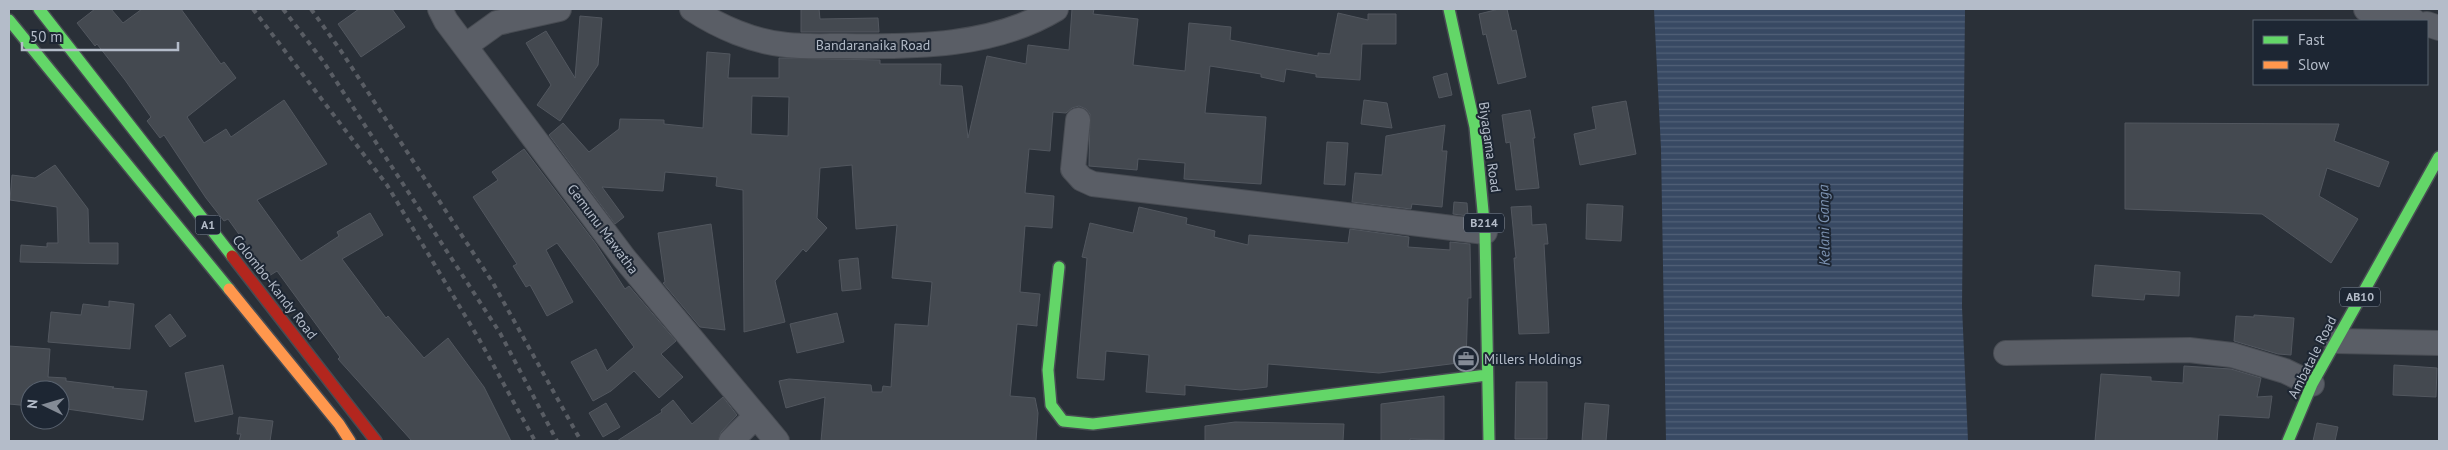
<svg xmlns="http://www.w3.org/2000/svg" width="2448" height="450" viewBox="0 0 2448 450" font-family="'PT Sans',sans-serif">
<style>
.water{fill:url(#water-rules)}
.building{fill:#444950;stroke:#52575f;fill-rule:evenodd}
.lines{fill:none;stroke-linecap:round;stroke-linejoin:round}
.street-casing{stroke:#484c53;stroke-width:26}
.fast-casing{stroke:#484c53;stroke-width:14}
.slow-casing{stroke:#484c53;stroke-width:14}
.jam-casing{stroke:#484c53;stroke-width:14}
.street{stroke:#5a5e66;stroke-width:24}
.fast{stroke:#63d668;stroke-width:11}
.slow{stroke:#ff974d;stroke-width:11}
.jam{stroke:#b3261e;stroke-width:11}
.rail{stroke:#595d64;stroke-width:4;stroke-dasharray:5 5;stroke-linecap:butt}
.labels{text-anchor:middle;stroke-width:4;stroke-linejoin:round;paint-order:stroke}
.shield{fill:#1d2633;stroke:#878f9c;stroke-width:1}
.shield-label{font-size:12px;font-weight:bold;fill:#b4bcc9}
.street-label{font-size:14px;fill:#b4bcc9;stroke:#1d2633}
.poi-label{font-size:14px;fill:#b4bcc9;stroke:#1d2633;text-anchor:start}
.water-label{font-size:15px;font-style:italic;fill:#7c92b1;stroke:#1d2633}
</style>
<defs>
<pattern id="water-rules" width="6" height="5" patternUnits="userSpaceOnUse" patternTransform="scale(1.25)"><rect width="6" height="5" fill="#384963"/><path d="M0 2.5h6" fill="none" stroke="#526178"/></pattern>
</defs>
<rect width="100%" height="100%" fill="#2a3038"/>
<!-- water -->
<path class="water" d="M1654,9H1965L1962,307L1968,441H1666L1661,149Z"/>
<!-- building -->
<path class="building" d="M95,9H111L123,23L142,9H181L221,64L224,62L236,78L187,117L204,143L226,129L231,137L284,100L327,164L257,200L301,261L339,236L337,232L370,213L383,235L342,259L386,318L388,316L424,358L448,338L484,387L511,441H412L338,359L340,357L277,271L269,276L228,219L224,221L206,198L164,135L160,138L147,121L151,117L125,80L97,44L95,46L77,23Z
M359,9H392L405,27L361,57L338,24Z
M801,9H819L820,19L878,18L879,32H801Z
M1072,9H1094L1093,14L1138,19L1133,65L1185,71L1189,23L1231,27L1230,40L1318,56V53L1330,54L1338,13L1368,20V14H1396V44H1362L1360,80L1316,77V74L1286,69L1284,82L1261,77V74L1210,66L1205,113L1266,117L1261,184L1184,179L1185,163L1138,159L1137,170L1089,166L1090,114L1086,109L1079,106L1072,108L1066,113L1053,112L1050,151L1029,149L1025,193L1054,196L1052,228L1025,226L1020,292L1040,294L1037,322V326L1017,324L1010,396L1035,398L1038,413L1036,441H821L825,397L786,408L779,381L789,379L871,385L872,392H882L883,386L891,387L895,324L928,326L932,282L892,278L897,225L856,229L852,165L820,168L817,218L827,228L806,252L803,249L775,281L785,322L744,332L743,190L716,186L717,177L665,172L663,191L602,187L624,217L615,224L549,135L563,123L589,152L619,129L620,119L664,120V124L703,128L707,52L730,54L728,78H779V58L880,60V64H941L940,85L962,86L968,138L987,56L1026,64L1028,45L1069,50ZM752,96L789,97L788,136L751,134Z
M1499,9H1507L1512,31L1516,30L1526,77L1498,84L1486,34L1483,35L1479,14Z
M580,16L602,18L598,65L560,121L537,105L551,85L526,43L546,31L575,78Z
M1447,73L1452,95L1439,98L1433,77Z
M1364,100L1387,103L1392,128L1361,124Z
M1626,101L1636,154L1580,165L1574,134L1596,129L1592,107Z
M1530,110L1535,138H1533L1539,188L1516,190L1510,142L1506,143L1502,115Z
M2125,123L2339,124L2334,141L2389,162L2379,187L2327,168L2319,196L2358,219L2331,263L2262,214L2125,209Z
M1445,125L1442,151H1447L1442,207L1412,204L1411,209L1352,202L1355,173L1382,175L1386,136Z
M1327,142L1348,143L1345,185L1324,184Z
M524,149L596,244L625,289L629,286L676,341L661,354L683,377L659,398L634,371L611,391L593,401L571,362L596,349L607,371L634,347L557,243L546,250L573,302L547,316L530,285L526,287L513,266L517,264L473,197L498,180L492,172Z
M55,165L88,209L89,243H118V264L20,262L21,245L47,247V243H58L57,207L10,200L12,175L35,178Z
M1454,202L1467,203L1468,216L1453,214Z
M1587,204L1623,206L1621,241L1586,239Z
M1531,206L1532,225L1546,224L1548,244H1544L1549,333L1519,334L1514,258H1516L1511,207Z
M1139,207L1187,218L1186,224L1215,231L1214,237L1248,245L1249,235L1348,243L1350,229L1409,237L1408,247L1450,250V242L1470,244L1471,298H1468L1466,362L1379,373L1268,364L1267,387L1241,390L1185,385V395L1146,392L1149,355L1106,351L1104,380L1077,378L1087,258L1082,257L1090,223L1133,233Z
M711,224L725,330L700,327L663,283L665,282L658,233Z
M858,258L861,289L842,291L839,260Z
M2095,265L2180,272L2179,296L2145,294L2144,300L2092,296Z
M109,301L134,304L130,349L48,342L51,312L81,315L83,304L109,307Z
M837,313L844,342L797,353L790,324Z
M170,314L186,336L170,347L155,326Z
M2254,315L2294,318L2291,355L2278,354L2234,341L2236,316L2254,317Z
M9,346L50,349L48,377L66,378V381L114,387L112,388L147,391L143,420L60,408V390H30V406L9,404Z
M223,365L233,414L195,422L185,373Z
M2394,365L2437,368L2436,397L2393,395Z
M2184,366L2231,369L2261,378L2257,397L2272,396L2269,418L2219,415L2217,441H2095L2101,374L2151,377V381L2183,383Z
M1516,382H1547V439H1515Z
M1444,396V440L1410,439V441H1381V404Z
M723,397L737,415L721,432L718,441H617L662,412L661,410L673,400L692,424Z
M606,403L620,427L603,437L589,413Z
M1585,403L1609,405L1606,441H1582Z
M239,417L273,421L270,441H239L241,434H237Z
M1235,422L1344,424L1343,441H1205V426Z
M2317,423L2338,427L2335,441H2313Z"/>
<g class="lines">
<defs>
<path id="street" d="M440,9L446,21L624,258L777,441
M692,9C719,27 754,42 787,45C806,47 826,46 845,46C915,47 993,47 1056,9
M2366,9L2414,21
M2427,24L2439,28
M465,46L497,23L559,9
M1078,120L1073,169L1082,179L1093,184L1485,232
M2335,341L2439,343
M2006,353L2189,350L2232,355L2285,371L2312,384
M731,441L755,417"/>
<path id="fast" d="M39,9L232,256
M1449,9L1475,127L1485,232L1489,441
M9,20L229,289
M1059,267L1048,370L1051,405L1063,421L1093,424L1487,375
M2288,441L2312,384L2439,157"/>
<path id="slow" d="M229,289L339,424L350,441"/>
<path id="jam" d="M232,256L376,441"/>
</defs>
<!-- street casing -->
<use href="#street" class="street-casing"/>
<!-- fast casing -->
<use href="#fast" class="fast-casing"/>
<!-- slow casing -->
<use href="#slow" class="slow-casing"/>
<!-- jam casing -->
<use href="#jam" class="jam-casing"/>
<!-- street -->
<use href="#street" class="street"/>
<!-- fast -->
<use href="#fast" class="fast"/>
<!-- slow -->
<use href="#slow" class="slow"/>
<!-- jam -->
<use href="#jam" class="jam"/>
<!-- rail -->
<path class="rail" d="M253,9L387,185L479,339L535,441
M283,9L323,61L500,333L557,441
M311,9L341,51L493,283L581,441"/>
</g>
<!-- icons -->
<defs>
<symbol id="office-ring" viewBox="-11 -11 22 22"><circle r="9.5" fill="#1d2633" stroke="#848b96" stroke-width="1.5"/><path d="M-6-3h4V-5.5h4V-3h4V5H-6ZM-1-4.5V-3h2v-1.5ZM-6 0V1H6V0Z" fill="#848b96"/></symbol>
</defs>
<g fill-rule="evenodd">
<use href="#office-ring" x="1452" y="345" width="28" height="28"/>
</g>
<g class="labels">
<!-- shield labels -->
<g class="shield">
<rect x="1464" y="213.5" width="40" height="19" rx="4"/>
<rect x="195.5" y="215.5" width="25" height="19" rx="4"/>
<rect x="2340" y="287.5" width="40" height="19" rx="4"/>
</g>
<g class="shield-label">
<text x="1484" y="227">B214</text>
<text x="208" y="229">A1</text>
<text x="2360" y="301">AB10</text>
</g>
<!-- street labels -->
<g class="street-label">
<text x="873" y="50">Bandaranaika Road</text>
<text transform="translate(1490 147) rotate(82)" y="5">Biyagama Road</text>
<text transform="translate(603 229) rotate(53)" y="5">Gemunu Mawatha</text>
<text transform="translate(275 287) rotate(52)" y="5">Colombo-Kandy Road</text>
<text transform="translate(2312 357) rotate(-63)" y="5">Ambatale Road</text>
</g>
<!-- poi labels -->
<g class="poi-label">
<text x="1484" y="364">Millers Holdings</text>
</g>
<!-- water labels -->
<g class="water-label">
<text transform="translate(1824 225) rotate(-91)" y="5">Kelani Ganga</text>
</g>
</g>
<!-- border -->
<rect width="2448" height="450" fill="none" stroke="#b4bcc9" stroke-width="20"/>
<!-- legend -->
<rect x="2253" y="20" width="175" height="65" fill="#1d2633" stroke="#59626f"/>
<rect x="2263" y="36" width="25" height="8" fill="#63d668" stroke="#59626f"/>
<text x="2298" y="45" font-size="15" fill="#b4bcc9">Fast</text>
<rect x="2263" y="61" width="25" height="8" fill="#ff974d" stroke="#59626f"/>
<text x="2298" y="70" font-size="15" fill="#b4bcc9">Slow</text>
<!-- north arrow -->
<g transform="translate(45 405) rotate(275)"><circle r="24" fill="#1d2633" stroke="#59626f"/>
<path d="M0-4L9 19L0 12L-9 19Z" fill="#848b96"/>
<text y="-8" font-size="14" font-weight="bold" text-anchor="middle" fill="#b4bcc9">N</text>
</g>
<!-- scale -->
<path d="M22 42v8h156v-8" fill="none" stroke="#b4bcc9" stroke-width="2.5"/>
<text x="30" y="42" font-size="15" fill="#b4bcc9" stroke="#1d2633" stroke-width="4" paint-order="stroke">50 m</text>
</svg>
